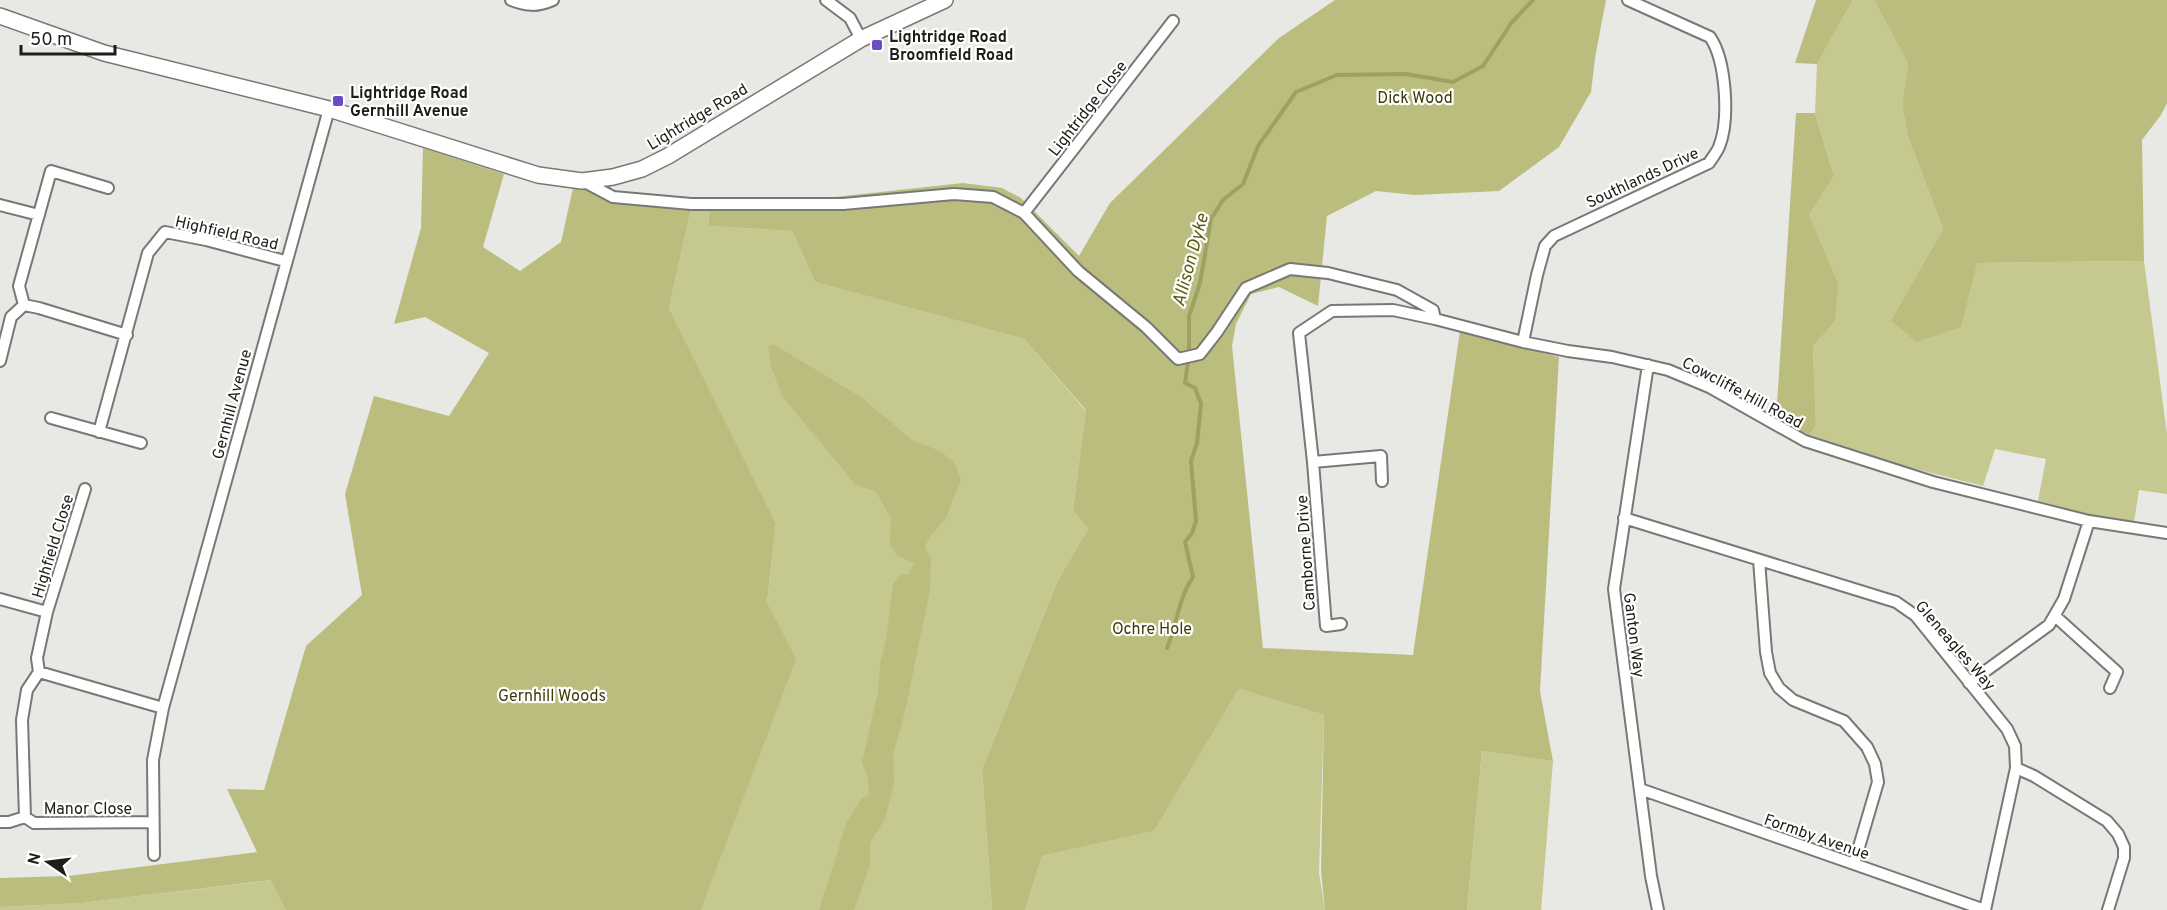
<svg xmlns="http://www.w3.org/2000/svg" width="2167" height="910" viewBox="0 0 2167 910" font-family="Overpass,sans-serif">
<style>
.green{fill:#c5c88f}
.forest{fill:#bbbd7e}
.lines{fill:none;stroke-linecap:round;stroke-linejoin:round}
.stream{stroke:#9fa163;stroke-width:4}
.street-casing{stroke:#787875;stroke-width:14}
.secondary-casing{stroke:#787875;stroke-width:18}
.street{stroke:#fff;stroke-width:10}
.secondary{stroke:#fff;stroke-width:15}
.poi-dot{fill:#6a4dc6;stroke:#fffffe;stroke-width:2}
.labels{text-anchor:middle;stroke-width:4.5;stroke-linejoin:round;paint-order:stroke}
.poi-label{font-size:16px;font-weight:bold;fill:#1d1d1b;stroke:#fffffe;text-anchor:start}
.park-label{font-size:16px;fill:#3b3b08;stroke:#fffffe}
.street-label{font-size:16px;fill:#1d1d1b;stroke:#fffffe}
.water-label{font-size:18px;font-style:italic;fill:#5b5b12;stroke:#fffffe}
</style>
<rect width="100%" height="100%" fill="#e8e8e4"/>
<!-- green -->
<path class="green" d="M1853,0H1874L1908,64L1902,104L1907,134L1943,229L1891,320L1977,263L2144,261L2167,434V494L2139,490L2134,522L2088,514L2038,501L2046,459L1995,449L1983,486L1896,464L1810,435L1816,425L1813,347L1835,321L1809,215L1834,176L1815,113L1817,64Z
M693,200H710L708,226L792,231L815,282L1024,339L1086,411L1073,508L1088,529L1058,580L982,769L992,910H701L795,659L767,602L776,523L669,308Z
M1239,689L1324,715L1319,873L1325,910H1025L1042,856L1154,831Z
M1482,751L1553,761L1541,910H1467Z
M272,880L286,910H0V907L82,903Z"/>
<!-- forest -->
<path class="forest" d="M1335,0H1606L1595,58L1591,92L1559,147L1499,191L1415,195L1376,191L1327,216L1318,306L1279,287L1251,294L1236,324L1232,346L1263,648L1413,655L1460,331L1559,357L1540,691L1553,761L1482,751L1467,910H1325L1321,871L1324,715L1239,689L1154,831L1042,856L1025,910H992L982,769L1058,580L1088,529L1073,509L1086,410L1024,339L815,282L792,231L708,226L710,200L816,199L963,183L1002,188L1021,198L1079,256L1110,203L1279,38Z
M1816,0H1853L1817,64L1795,63Z
M1874,0H2167V103L2161,115L2142,140L2144,261L1977,263L1961,327L1916,342L1891,320L1943,229L1907,134L1902,104L1908,64Z
M1796,113H1815L1834,176L1809,215L1838,284L1835,321L1813,347L1816,425L1810,435L1792,428L1776,419Z
M423,148L504,174L483,247L520,271L561,242L573,188L610,185L613,193L693,200L669,308L776,523L767,602L796,659L701,910H286L271,880L82,903L0,907V878L68,876L257,852L227,789L264,790L306,646L362,595L345,494L374,396L449,416L489,353L425,317L394,324L421,228Z
M773,344L861,397L912,440L940,451L954,462L961,479L946,518L930,536L925,547L931,559L930,589L906,707L893,755L894,784L885,819L870,843V865L854,910H819L847,822L862,798L869,796L868,779L862,762L878,693L880,664L886,640L893,584L901,575L909,574L914,563L898,556L890,544L891,518L876,492L855,484L782,396L771,366L768,347Z"/>
<g class="lines">
<!-- stream -->
<path class="stream" d="M1167,648C1177,625 1178,599 1193,577L1185,542L1192,533L1196,521L1191,461L1197,443L1201,404L1195,388L1185,383L1189,356V316L1200,283L1211,219L1223,200L1243,184L1258,146L1296,92L1337,75L1406,74L1453,82L1483,66L1512,22L1533,0"/>
<defs>
<path id="street" d="M511,0C527,6 537,7 553,0
M826,0L850,18L861,39
M583,181L613,197L691,204H843L954,194L993,197L1024,213L1078,271L1146,327L1178,359L1200,354L1217,332L1246,288L1290,269L1328,273L1397,290L1433,310L1435,319L1523,342L1568,351L1612,357L1668,370L1709,387L1805,441L1933,482L2089,521L2167,533
M0,205L39,215
M1024,213L1173,21
M24,305L19,286L51,171L108,188
M24,305L39,308L127,335
M1523,342L1537,275L1545,246L1554,236L1709,163C1712,158 1717,152 1719,147C1730,120 1726,60 1710,37L1628,0
M0,361L11,317L24,305
M1648,365L1614,589L1651,876L1658,910
M51,418L141,443
M99,432L148,253L165,232L206,240L285,261
M1313,462L1381,456L1382,481
M1624,518L1896,602L1916,616L2007,729L2015,746L2016,768L1985,910
M1759,560L1766,652L1770,673L1779,688L1793,700L1844,721L1867,747L1875,764L1878,782L1854,864
M0,599L47,612L37,658L39,672L163,708
M47,612L85,489
M2055,616L2117,672L2110,688
M1341,624L1326,626L1313,462L1299,333L1332,311L1393,310L1435,319
M39,672L27,690L22,720L25,817L34,823L153,822
M1969,683L2049,625L2064,599L2089,521
M2016,768L2034,776L2107,821L2118,834L2124,847V858L2108,910
M1640,789L1985,910
M0,822H9L25,817
M154,855L153,760L163,708L329,109"/>
<path id="secondary" d="M0,16L104,53L329,109L538,175L582,181L613,177L642,169L668,156L861,39L945,0"/>
</defs>
<!-- street casing -->
<use href="#street" class="street-casing"/>
<!-- secondary casing -->
<use href="#secondary" class="secondary-casing"/>
<!-- street -->
<use href="#street" class="street"/>
<!-- secondary -->
<use href="#secondary" class="secondary"/>
</g>
<!-- markers -->
<g class="poi-dot">
<rect x="871" y="39" width="12" height="12" rx="3"/>
<rect x="332" y="95" width="12" height="12" rx="3"/>
</g>
<g class="labels">
<!-- poi labels -->
<g class="poi-label">
<text x="889" y="42">Lightridge Road<tspan x="889" dy="18">Broomfield Road</tspan></text>
<text x="350" y="98">Lightridge Road<tspan x="350" dy="18">Gernhill Avenue</tspan></text>
</g>
<!-- park labels -->
<g class="park-label">
<text x="1415" y="103">Dick Wood</text>
<text x="1152" y="634">Ochre Hole</text>
<text x="552" y="701">Gernhill Woods</text>
</g>
<!-- street labels -->
<g class="street-label">
<text transform="translate(1087 108) rotate(-52)" y="6">Lightridge Close</text>
<text transform="translate(697 116) rotate(-31)" y="6">Lightridge Road</text>
<text transform="translate(1642 177) rotate(-25)" y="6">Southlands Drive</text>
<text transform="translate(227 232) rotate(13)" y="6">Highfield Road</text>
<text transform="translate(1743 392) rotate(28)" y="6">Cowcliffe Hill Road</text>
<text transform="translate(231 404) rotate(-75)" y="6">Gernhill Avenue</text>
<text transform="translate(52 546) rotate(-73)" y="6">Highfield Close</text>
<text transform="translate(1305 553) rotate(-94)" y="6">Camborne Drive</text>
<text transform="translate(1635 635) rotate(83)" y="6">Ganton Way</text>
<text transform="translate(1956 645) rotate(49)" y="6">Gleneagles Way</text>
<text x="88" y="814">Manor Close</text>
<text transform="translate(1817 836) rotate(19)" y="6">Formby Avenue</text>
</g>
<!-- water labels -->
<g class="water-label">
<text transform="translate(1190 260) rotate(-75)" y="6">Allison Dyke</text>
</g>
</g>
<!-- north arrow -->
<g transform="translate(48 862) rotate(284)" stroke="#fffffe" stroke-width="4.5" paint-order="stroke">
<path d="M0-4.5L10 22L0 15L-10 22Z" fill="#1d1d1b"/>
<text y="-9" font-size="16" font-weight="bold" text-anchor="middle" fill="#1d1d1b">N</text>
</g>
<!-- scale -->
<path d="M21 45v9h94v-9" fill="none" stroke="#1d1d1b" stroke-width="3"/>
<text x="30" y="45" font-size="18" fill="#1d1d1b" stroke="#fffffe" stroke-width="4.5" paint-order="stroke">50 m</text>
</svg>
